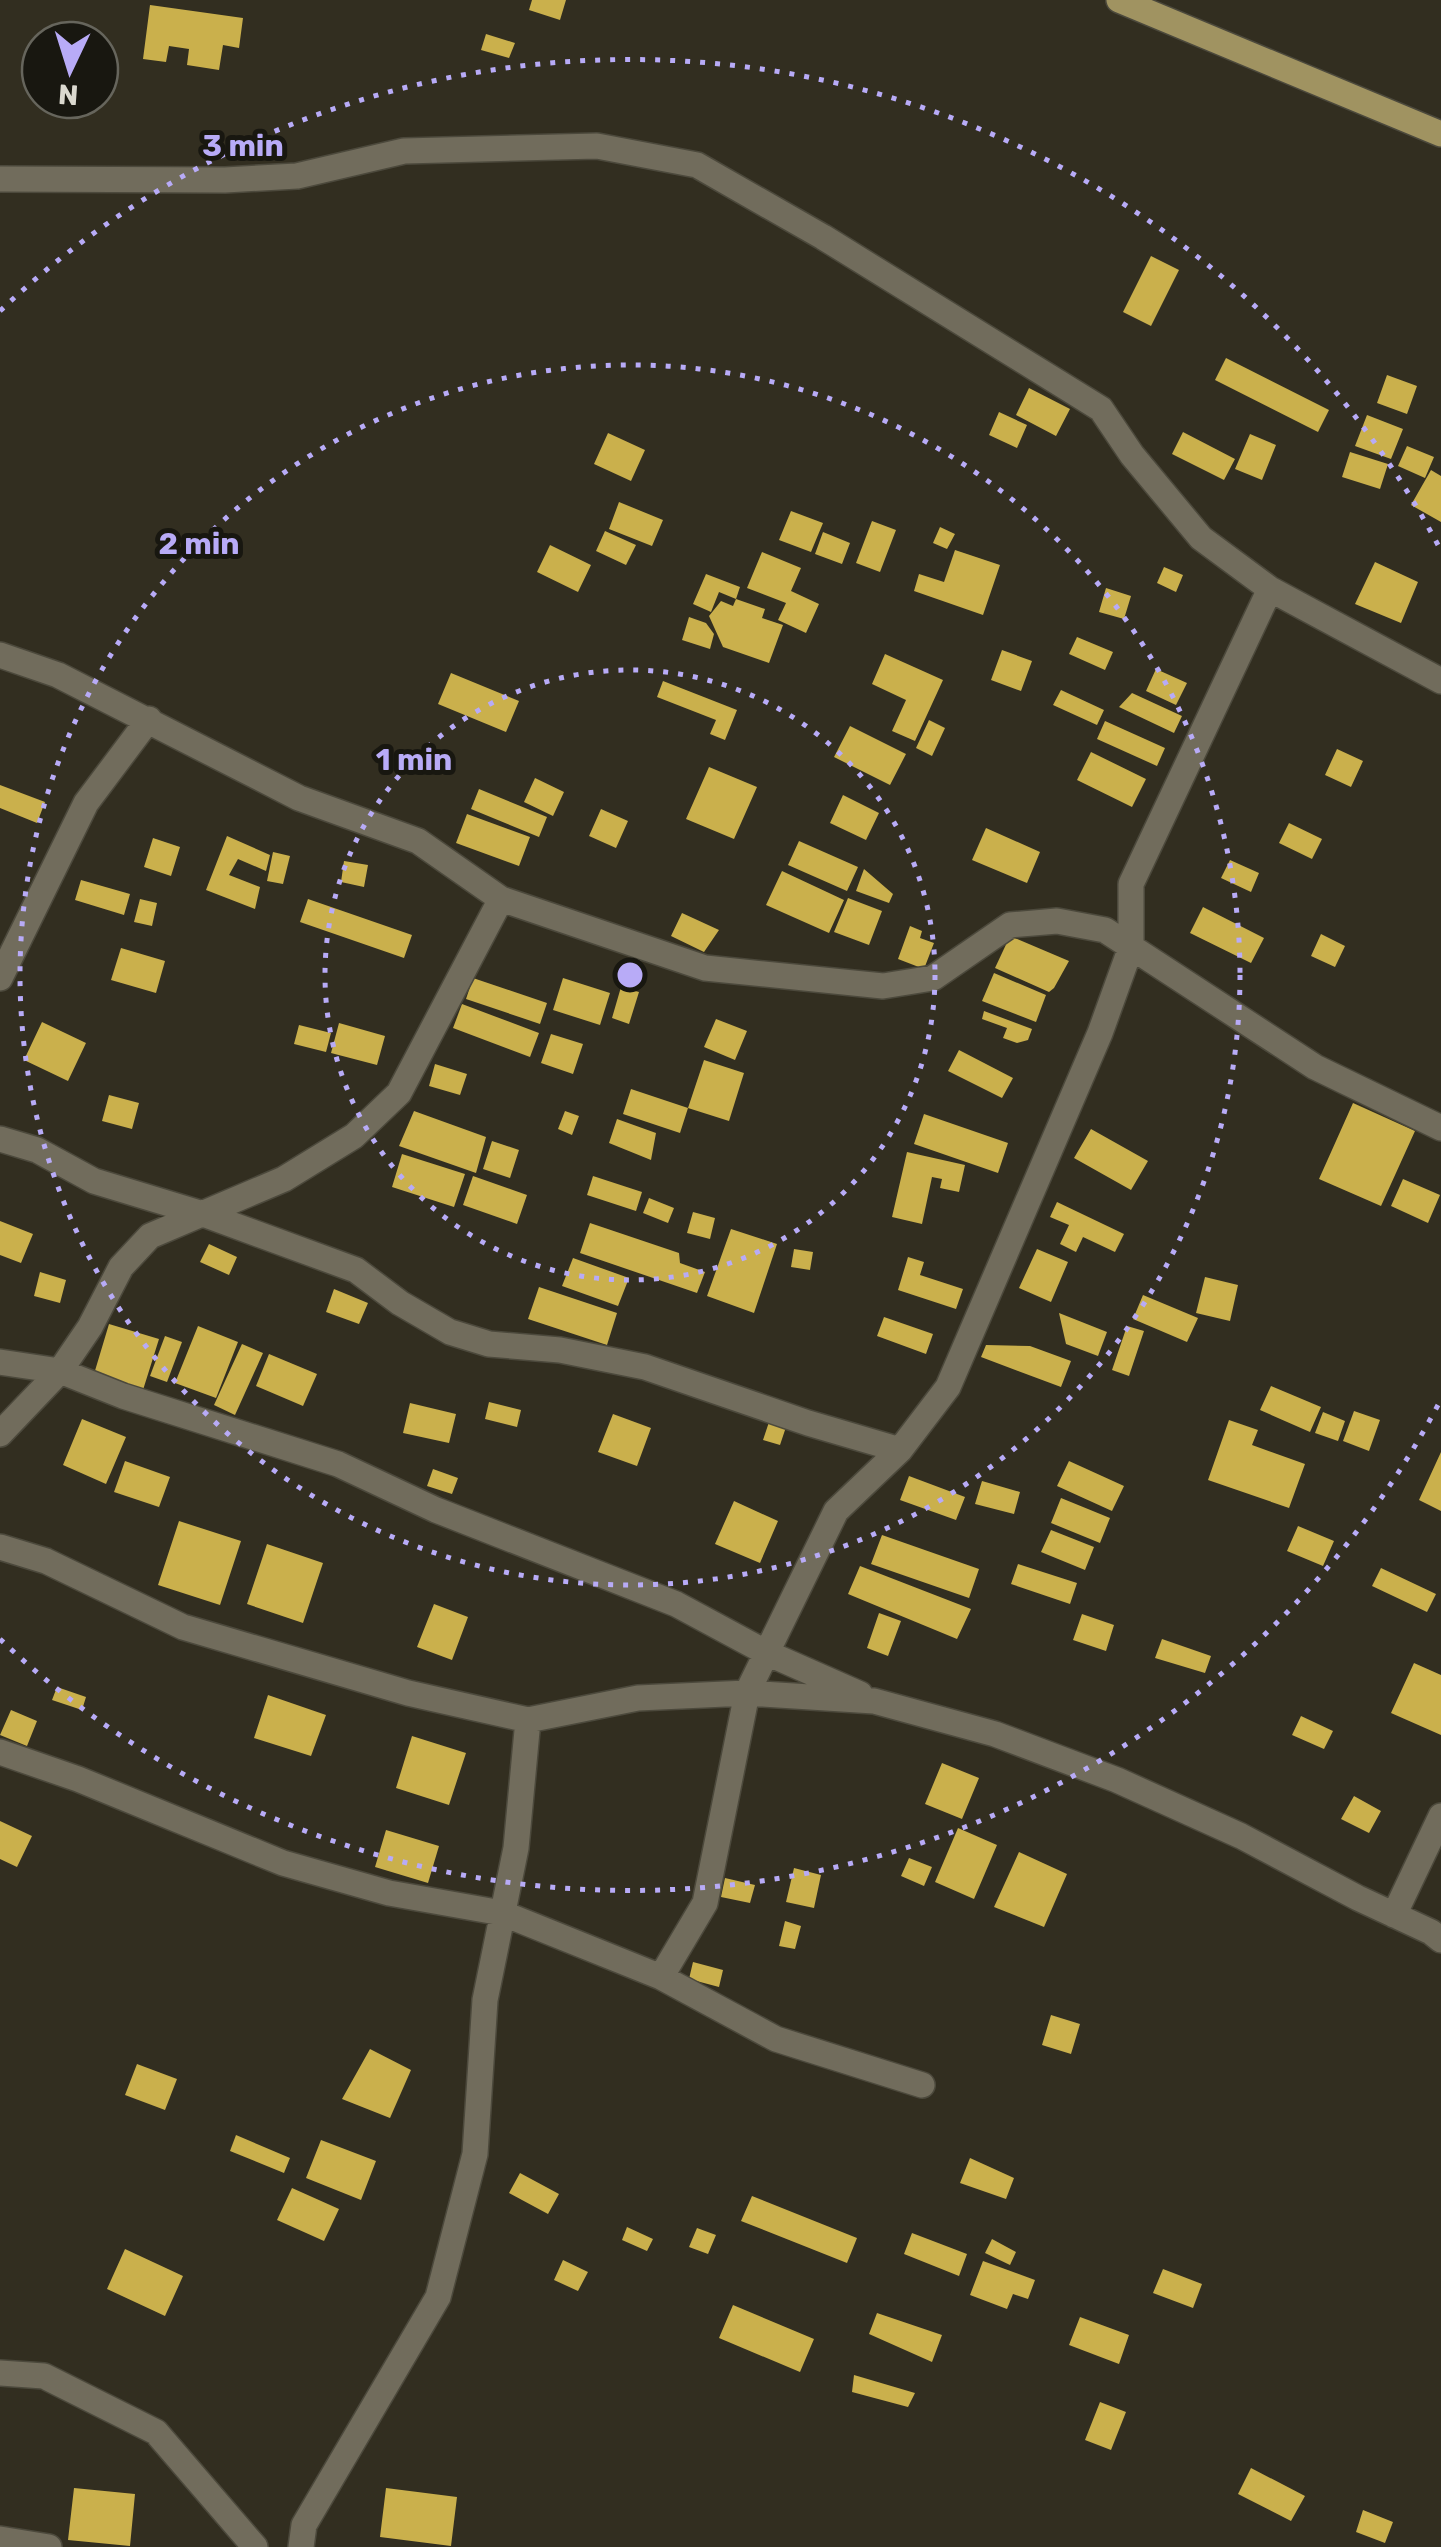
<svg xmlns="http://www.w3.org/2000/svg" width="1441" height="2547" viewBox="0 0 1441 2547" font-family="Rubik,sans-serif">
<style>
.building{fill:#cab04c}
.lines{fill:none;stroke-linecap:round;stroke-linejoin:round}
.minor-casing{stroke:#4c493c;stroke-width:28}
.major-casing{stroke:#4c493c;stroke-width:28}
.minor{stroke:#716c5c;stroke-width:25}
.major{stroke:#a09361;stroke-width:25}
.ring{fill:none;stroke:#b8abf7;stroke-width:5;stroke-dasharray:5 10}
.centre{fill:#b8abf7;stroke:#181710;stroke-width:5}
.ring-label{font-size:30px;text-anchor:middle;font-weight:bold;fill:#b8abf7;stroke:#181710;stroke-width:10;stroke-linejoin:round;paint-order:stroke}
</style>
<rect width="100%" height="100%" fill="#322e20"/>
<!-- building -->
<path class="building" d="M532,0H566L560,20L529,10Z
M150,5L243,18L239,48L223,45L219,70L187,65L189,49L169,46L166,62L143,59Z
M486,34L515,43L509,58L481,50Z
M1151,256L1179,270L1151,326L1123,312Z
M1226,358L1329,410L1318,432L1215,380Z
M1387,375L1417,386L1407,414L1377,403Z
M1029,388L1070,409L1056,436L1016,415Z
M999,412L1027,425L1017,448L989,435Z
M1367,415L1403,429L1391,459L1355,446Z
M1183,432L1235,459L1224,480L1172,454Z
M608,433L645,450L631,481L594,464Z
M1250,434L1276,445L1262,480L1235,469Z
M1407,446L1434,457L1425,478L1398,466Z
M1350,452L1388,464L1380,489L1342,477Z
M1431,470L1441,476V522L1411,505Z
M619,502L663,520L652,546L609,529Z
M791,511L823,523L811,552L779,540Z
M872,521L896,530L880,572L856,563Z
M940,527L955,534L947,549L933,543Z
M605,531L636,545L626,565L596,551Z
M823,532L850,543L842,564L815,554Z
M550,545L591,565L578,592L537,572Z
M955,550L1000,565L983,615L914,591L919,574L944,582Z
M762,552L801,568L791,591L819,604L806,633L778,620L786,603L747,588Z
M1375,562L1418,582L1401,623L1355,604Z
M1164,567L1183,575L1176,592L1157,583Z
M706,574L740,587L736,599L765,609L762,618L783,625L769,663L723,647L709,616L721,601L733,606L736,599L719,592L711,612L693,604Z
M1106,588L1131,596L1124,619L1099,612Z
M689,617L706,623L714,634L710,649L682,640Z
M1077,637L1113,652L1105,670L1069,654Z
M1002,650L1032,661L1021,691L991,680Z
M885,654L943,680L915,741L892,731L906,700L872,684Z
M1156,669L1187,683L1176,705L1146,691Z
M451,673L519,701L506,732L438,704Z
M663,681L737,710L725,740L710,734L716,720L657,697Z
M1061,690L1104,710L1097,725L1053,705Z
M1132,693L1182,716L1174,733L1119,707Z
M929,720L945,728L932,756L916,748Z
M1105,721L1165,748L1157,766L1097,739Z
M850,726L906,754L890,785L834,757Z
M1337,749L1363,761L1351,787L1325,775Z
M1091,752L1146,779L1132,807L1077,780Z
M709,767L757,787L734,839L686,819Z
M535,778L564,792L553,816L524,802Z
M0,785L45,802L37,823L0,808Z
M479,789L547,817L539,837L471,809Z
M843,795L879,813L866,840L830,823Z
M601,809L628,821L616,848L589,836Z
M467,814L530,837L519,866L456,843Z
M1289,823L1322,839L1312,859L1279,843Z
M986,828L1040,852L1027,883L972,860Z
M227,836L270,855L266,871L238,859L229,875L260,887L255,909L206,890Z
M153,838L180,847L171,876L144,867Z
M799,841L858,867L847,891L788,865Z
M273,852L290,856L283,884L267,881Z
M1230,860L1259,873L1251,892L1221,878Z
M344,861L368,865L364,887L341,882Z
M864,869L893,894L889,903L856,891Z
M782,871L844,900L829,933L766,905Z
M81,880L130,894L124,915L75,900Z
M848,898L882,911L869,945L834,932Z
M140,899L157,903L152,926L134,922Z
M308,899L412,935L404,958L300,922Z
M1203,907L1264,938L1251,963L1190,933Z
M682,913L719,930L704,952L671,936Z
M910,926L922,931L920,938L934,943L924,969L898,959Z
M1321,934L1345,946L1335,967L1311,956Z
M1010,936L1069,961L1054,988L1049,992L995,968Z
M121,948L165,961L156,993L111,980Z
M994,973L1046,995L1036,1022L982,1001Z
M473,978L547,1003L540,1024L466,999Z
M563,978L610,993L600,1025L553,1010Z
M621,987L639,992L629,1024L612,1018Z
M462,1004L539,1033L530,1057L453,1028Z
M984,1011L1032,1029L1028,1040L1017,1043L1003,1038L1007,1028L982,1019Z
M716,1019L747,1031L735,1060L704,1047Z
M42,1022L86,1043L68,1081L24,1060Z
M339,1023L385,1036L377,1065L331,1053Z
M299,1025L331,1033L326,1052L294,1044Z
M551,1034L583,1044L573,1074L541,1063Z
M959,1050L1013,1078L1002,1098L948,1071Z
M704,1060L744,1073L729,1121L688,1108Z
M435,1064L467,1074L460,1095L429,1086Z
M631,1089L688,1108L680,1133L623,1114Z
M109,1095L139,1103L132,1129L102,1121Z
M1353,1103L1415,1131L1381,1206L1319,1179Z
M414,1111L486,1137L476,1173L399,1146Z
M565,1111L579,1116L572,1135L558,1129Z
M924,1114L1008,1143L998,1173L914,1144Z
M617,1119L656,1133L651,1160L609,1143Z
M1091,1129L1148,1161L1131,1190L1074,1158Z
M492,1141L519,1150L510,1178L483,1169Z
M907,1152L965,1165L959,1192L940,1188L942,1179L932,1177L922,1224L892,1217Z
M402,1154L465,1174L454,1207L392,1187Z
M473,1176L527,1195L517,1224L463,1205Z
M593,1176L642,1192L636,1211L587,1195Z
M1403,1179L1440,1195L1428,1223L1391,1206Z
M649,1198L674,1208L668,1223L643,1213Z
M1057,1202L1124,1234L1115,1252L1083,1237L1076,1252L1060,1244L1069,1225L1050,1217Z
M693,1212L715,1218L710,1239L687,1233Z
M0,1221L33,1234L21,1263L0,1255Z
M590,1223L679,1253L680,1263L705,1272L697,1293L580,1253Z
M731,1229L777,1244L754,1313L707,1296Z
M209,1244L237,1257L229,1275L200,1262Z
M794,1249L813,1252L810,1270L791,1267Z
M1037,1249L1068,1262L1051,1302L1019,1288Z
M908,1257L924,1262L920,1275L963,1289L956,1309L898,1290Z
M573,1258L629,1278L618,1306L562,1286Z
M40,1272L66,1280L60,1303L34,1296Z
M1205,1277L1238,1285L1230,1321L1196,1313Z
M539,1287L617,1313L607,1345L528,1319Z
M334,1289L368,1303L359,1324L326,1312Z
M1143,1295L1198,1318L1187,1342L1133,1319Z
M1059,1313L1107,1332L1098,1356L1066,1344Z
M884,1317L933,1334L926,1354L877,1336Z
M109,1324L159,1339L143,1390L94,1374Z
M198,1326L238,1342L216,1398L175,1383Z
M1127,1326L1144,1331L1129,1376L1112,1370Z
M165,1336L182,1342L167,1382L150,1376Z
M242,1344L263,1353L235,1415L214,1405Z
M986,1345L1030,1346L1071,1361L1061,1387L981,1357Z
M269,1354L317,1374L303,1406L256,1386Z
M1271,1386L1321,1407L1310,1432L1260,1410Z
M489,1402L521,1410L517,1427L485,1419Z
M410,1403L456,1414L449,1443L403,1433Z
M1354,1411L1380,1420L1369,1451L1343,1441Z
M1323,1412L1345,1421L1338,1441L1315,1433Z
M613,1414L651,1428L637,1466L598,1452Z
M82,1419L126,1437L106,1484L63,1465Z
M770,1419L787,1424L780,1445L763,1440Z
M1229,1420L1258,1430L1252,1445L1305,1464L1289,1508L1208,1480Z
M1441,1452V1511L1419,1500Z
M125,1461L170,1477L159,1507L114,1492Z
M1069,1461L1124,1486L1112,1511L1057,1486Z
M433,1469L458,1478L452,1494L427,1486Z
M909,1476L965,1497L956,1520L900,1500Z
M982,1481L1020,1492L1014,1514L975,1504Z
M1061,1498L1110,1518L1100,1543L1051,1523Z
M734,1501L778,1521L760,1563L715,1544Z
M179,1521L241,1541L220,1605L158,1585Z
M1298,1526L1334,1541L1323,1566L1287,1551Z
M1051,1530L1094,1547L1085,1570L1041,1552Z
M882,1535L979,1569L969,1598L871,1564Z
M267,1544L323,1563L303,1623L247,1604Z
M1018,1564L1077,1583L1070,1604L1011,1584Z
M860,1566L971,1609L957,1639L848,1594Z
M1381,1568L1436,1594L1427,1612L1372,1586Z
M434,1604L468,1617L452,1660L417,1647Z
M879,1613L901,1621L888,1656L867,1648Z
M1082,1614L1114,1625L1106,1651L1073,1640Z
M1162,1639L1211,1656L1205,1673L1155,1658Z
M1414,1663L1441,1675V1735L1391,1713Z
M57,1687L86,1697L82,1710L52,1700Z
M268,1695L326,1715L311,1756L254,1738Z
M11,1710L37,1721L27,1746L0,1735Z
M1301,1716L1333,1731L1324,1749L1292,1735Z
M412,1736L466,1753L449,1805L396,1788Z
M942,1763L979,1778L962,1819L925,1804Z
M1354,1796L1381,1811L1369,1833L1341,1819Z
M0,1821L32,1836L17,1867L0,1859Z
M958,1828L997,1845L974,1899L935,1882Z
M386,1830L439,1846L428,1883L375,1867Z
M1019,1852L1067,1874L1044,1927L994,1907Z
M909,1858L932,1867L924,1886L901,1876Z
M794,1868L821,1875L814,1908L786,1902Z
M725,1878L755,1885L750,1903L721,1897Z
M785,1921L801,1926L795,1949L779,1946Z
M693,1962L723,1970L719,1987L689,1979Z
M1051,2015L1080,2024L1071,2054L1042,2045Z
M370,2049L411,2070L390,2118L342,2099Z
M137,2064L177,2079L165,2110L125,2095Z
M236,2135L290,2158L284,2173L230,2151Z
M321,2140L376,2161L361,2200L306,2178Z
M970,2158L1014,2178L1006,2199L960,2183Z
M520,2173L559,2194L548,2214L509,2193Z
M292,2188L339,2209L324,2241L277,2220Z
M752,2196L857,2238L847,2263L741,2221Z
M627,2227L653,2239L647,2251L622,2240Z
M697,2228L716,2235L708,2254L689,2247Z
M912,2233L967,2254L959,2276L904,2254Z
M992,2239L1016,2252L1010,2265L985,2253Z
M125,2249L183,2276L165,2316L107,2289Z
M563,2260L588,2272L578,2291L554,2280Z
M983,2261L1035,2280L1028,2299L1013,2294L1007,2309L970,2295Z
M1163,2269L1202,2284L1193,2308L1153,2293Z
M733,2305L814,2339L800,2372L719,2338Z
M877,2313L942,2335L932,2362L869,2334Z
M1080,2317L1129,2335L1119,2364L1069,2345Z
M854,2375L915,2393L908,2407L852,2392Z
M1100,2402L1126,2412L1111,2450L1085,2440Z
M1251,2468L1305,2496L1291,2521L1238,2494Z
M74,2488L135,2494L130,2546L68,2540Z
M386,2488L457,2497L451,2546L380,2537Z
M1363,2510L1393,2522L1385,2543L1356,2532Z"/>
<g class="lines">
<defs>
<path id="minor" d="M0,179L225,180L297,176L404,151L597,146L697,165L823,237L1101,409L1132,455L1201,538L1270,589L1441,681
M0,655L58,675L299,798L418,841L501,899L705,968L883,986L933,978L1010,925L1057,921L1105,930L1315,1067L1441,1128
M0,978L86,803L149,719
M0,1139L37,1150L94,1181L206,1215L356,1270L400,1303L450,1332L489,1344L560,1350L645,1367L808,1423L900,1450
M0,1362L60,1371L123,1396L338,1464L436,1510L676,1604L767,1653L860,1694
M0,1434L60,1371L90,1327L121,1267L150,1236L284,1179L354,1136L399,1093L501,899
M0,1547L46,1561L183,1627L408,1693L528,1720L638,1698L747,1693L874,1701L995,1734L1117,1780L1241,1836L1358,1898L1431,1932L1441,1940
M0,1752L78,1779L283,1863L389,1893L502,1913L661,1977L776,2039L922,2085
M1394,1915L1441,1816
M661,1977L705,1903L747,1693L836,1511L900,1450L948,1387L1100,1033L1131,947V884L1270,589
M0,2373L44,2376L156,2432L255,2547
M0,2539L49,2547
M301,2547L304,2525L438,2297L475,2154L485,2000L516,1848L528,1720"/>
<path id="major" d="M1119,0L1441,134"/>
</defs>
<!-- minor casing -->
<use href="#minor" class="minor-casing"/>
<!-- major casing -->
<use href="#major" class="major-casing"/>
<!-- minor -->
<use href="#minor" class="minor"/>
<!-- major -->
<use href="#major" class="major"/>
</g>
<!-- distance rings -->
<g class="ring">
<circle cx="630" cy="975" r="305"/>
<circle cx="630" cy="975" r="610"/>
<path d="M1438 1405A915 915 0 0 1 0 1639M0 311A915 915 0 0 1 1438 545"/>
</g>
<circle cx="630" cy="975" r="15" class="centre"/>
<g class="ring-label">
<text x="243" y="156">3 min</text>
<text x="199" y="554">2 min</text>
<text x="414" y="770">1 min</text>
</g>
<!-- north arrow -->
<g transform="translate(70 70) rotate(184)"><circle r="48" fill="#181710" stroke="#66655c" stroke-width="2.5"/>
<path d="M0-8L18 38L0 25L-18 38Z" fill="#b8abf7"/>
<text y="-15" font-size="28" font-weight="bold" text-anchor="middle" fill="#dbd9cf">N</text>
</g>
</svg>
